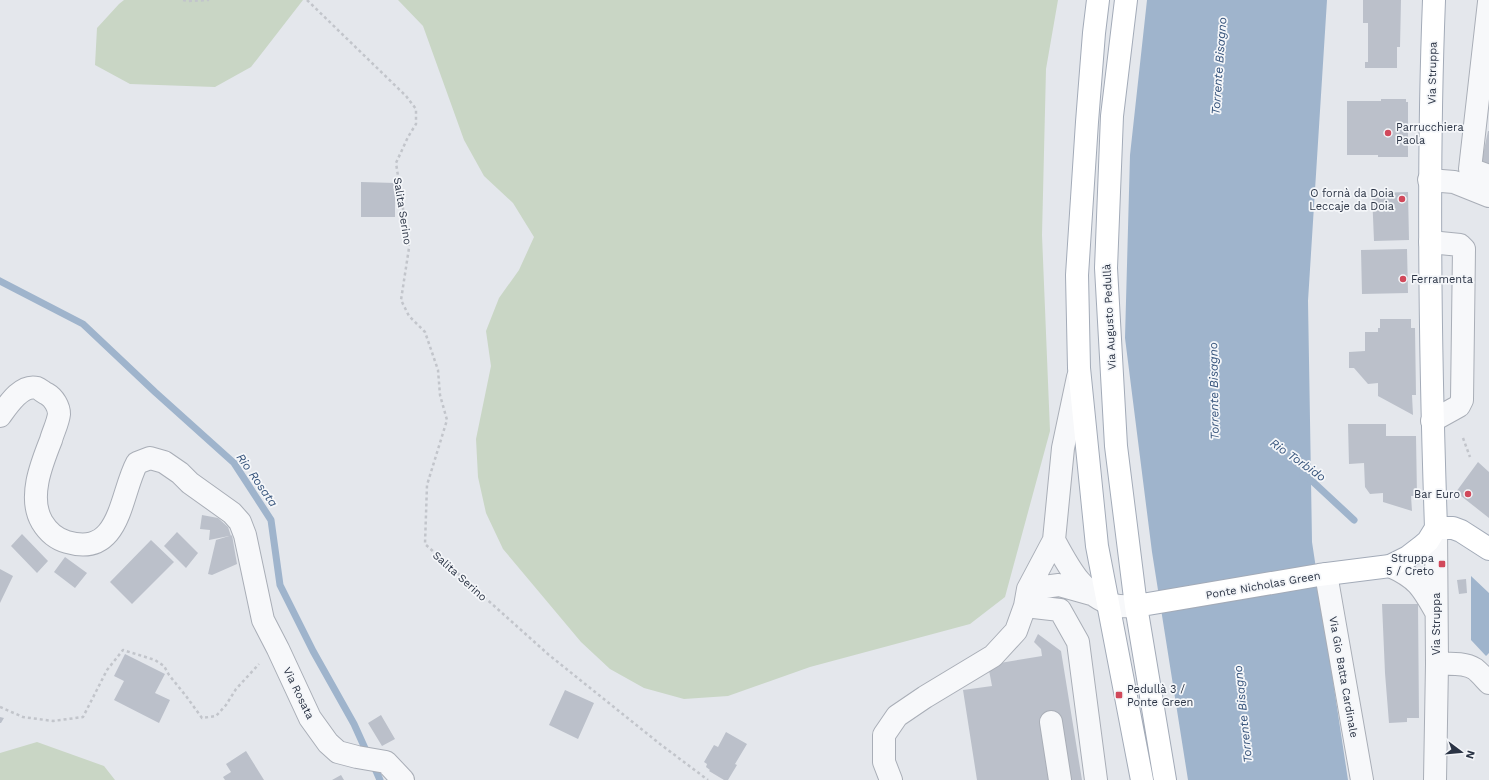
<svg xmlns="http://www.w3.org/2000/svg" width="1489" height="780" viewBox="0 0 1489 780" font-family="'Work Sans',sans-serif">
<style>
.green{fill:#c9d6c5}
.water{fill:#9fb4cc}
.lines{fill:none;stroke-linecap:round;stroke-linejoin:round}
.stream{stroke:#9fb4cc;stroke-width:7}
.building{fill:#bbc0ca}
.minor-casing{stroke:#a9aeb7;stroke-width:24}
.major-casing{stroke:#a3abb8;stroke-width:24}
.path{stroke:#c2c5cb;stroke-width:2.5;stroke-dasharray:3 3;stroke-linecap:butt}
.minor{stroke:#f7f8fa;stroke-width:22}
.major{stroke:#fff;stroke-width:22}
.poi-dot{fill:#d1495b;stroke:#f4f6f9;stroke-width:1.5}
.labels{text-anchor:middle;stroke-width:3.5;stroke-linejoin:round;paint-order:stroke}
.street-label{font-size:11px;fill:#2b3445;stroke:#f4f6f9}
.poi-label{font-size:11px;fill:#2b3445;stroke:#f4f6f9;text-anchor:start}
.water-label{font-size:12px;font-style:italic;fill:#34527a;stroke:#f4f6f9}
</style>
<rect width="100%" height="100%" fill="#e4e7ec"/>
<!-- green -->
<path class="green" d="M124,0H303L251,67L215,87L130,84L95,65L97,28L119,4Z
M398,0H1058L1046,69L1042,235L1050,431L1005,597L970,624L810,667L728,696L684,699L644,688L610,669L581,642L503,549L486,513L478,477L476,439L491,366L486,331L499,298L519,270L534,237L513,203L484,176L464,140L423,26Z
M37,742L104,766L115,780H0V753Z"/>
<!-- water -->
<path class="water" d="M1147,0H1327L1308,301L1311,480L1312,542L1348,780H1188L1152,552L1125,338L1130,155Z
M1471,576L1489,593V653L1486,656L1471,640Z"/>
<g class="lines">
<!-- stream -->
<path class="stream" d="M0,281L83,324L155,392L234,463L271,520L280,585L313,651L354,724L368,755
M1303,475L1311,480L1354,520
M373,764L380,780"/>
</g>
<!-- building -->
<path class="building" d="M1363,0H1401L1400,47H1397V68H1365V62H1368V23H1363Z
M1381,99H1406V102H1408V157H1378V155H1347V101H1381Z
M1488,131H1489V171L1480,169Z
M361,182L395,183V217H361Z
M1408,192L1409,240L1374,241L1372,193Z
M1407,249L1408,293L1362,294L1361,250Z
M1380,319H1411V328H1415L1416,395H1412L1413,415L1378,396V383L1368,384L1354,368H1349V352L1365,351V332H1378V328H1380Z
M1348,424H1386V436H1416L1417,496H1411L1412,511L1383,502V493L1370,494L1365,487L1364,463L1349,464Z
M1478,462L1489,472V518L1456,492Z
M202,515L218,518L228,527L231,536L232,535L237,564L212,575L208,574L216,540L229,536L209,540L210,530L200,529Z
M177,532L198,553L186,568L164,546Z
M22,534L48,561L37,573L11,546Z
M151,540L174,562L132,604L110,582Z
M65,557L87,573L75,588L54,572Z
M0,569L13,576L0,603Z
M1466,579L1467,593L1459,594L1457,580Z
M1382,604H1418L1419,718H1407V722L1389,723L1385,673Z
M1038,634L1061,651L1082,780H977L963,690L992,686L988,665L1042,656L1041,649L1034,642Z
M125,654L165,674L155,693L170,700L159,723L114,700L124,681L114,676Z
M565,690L594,703L578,739L549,725Z
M381,715L395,739L382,746L368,723Z
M0,717L4,718L1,723H0Z
M726,732L747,744L735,764L737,765L728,780H724L709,771L710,770L706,767L707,764L704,762L714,745L718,747Z
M246,751L264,780H225L223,777L231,772L226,764Z
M341,775L344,780H332Z"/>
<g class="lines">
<defs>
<path id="minor" d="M1489,2L1470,169L1489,176
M1429,180L1454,182L1489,196
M1430,242L1460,245L1464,249L1462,400L1459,406L1432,421
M0,416C8,405 21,384 37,388C40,389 44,393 47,394C54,398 59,407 59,414C58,423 53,432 51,440C41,465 28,498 42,522C48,532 56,539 67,542C121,558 120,494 137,463L150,458L164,462L180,473L190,483L232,513L240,522L245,535L263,620L278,649L310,718L328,743L338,752L357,757L386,762L403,780
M1054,540C1068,566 1083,596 1114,605C1120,607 1129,606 1136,606
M1390,566C1417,578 1422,587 1436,612
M1326,574L1362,780
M1028,589L1059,585L1091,594
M1025,606L1060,610L1078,642L1096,780
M1437,664C1449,664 1464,662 1475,669C1480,673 1485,679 1489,683
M1051,722L1060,780
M891,780L884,762V735L897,716L925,697L993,656L1016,631L1025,606L1028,589L1054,540L1063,448L1078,377
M1435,780L1437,664L1436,528"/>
<path id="major" d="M1098,0L1094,33L1087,122L1077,275L1079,368L1097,546L1142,780
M1126,0L1112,116L1106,268L1116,446L1136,606L1165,780
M1434,0C1427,176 1430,352 1436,528
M1436,528H1453L1461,531L1489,549
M1136,606L1319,575L1390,566L1408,557L1421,547L1428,541L1436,528"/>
</defs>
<!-- minor casing -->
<use href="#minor" class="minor-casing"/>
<!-- major casing -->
<use href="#major" class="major-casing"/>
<!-- path -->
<path class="path" d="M183,0L188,1L209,0
M307,0L406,96L416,109V124L408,137L396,163L409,248L401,300L409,316L425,332L438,370L440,395L447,420L427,485L425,544L549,655L660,744L708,780
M1463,438L1470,457
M0,707L23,717L53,721L83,717L107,670L123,650L155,660L164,666L169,675L186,696L202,718L216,716L226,705L236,689L259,664"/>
<!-- minor -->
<use href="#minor" class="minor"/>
<!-- major -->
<use href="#major" class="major"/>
</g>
<!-- markers -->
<g class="poi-dot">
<circle cx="1388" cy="133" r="4"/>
<circle cx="1402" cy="199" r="4"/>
<circle cx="1403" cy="279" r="4"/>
<circle cx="1468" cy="494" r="4"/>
<rect x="1438" y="560" width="8" height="8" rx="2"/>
<rect x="1115" y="691" width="8" height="8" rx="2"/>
</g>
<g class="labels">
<!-- street labels -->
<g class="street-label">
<text transform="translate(1432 73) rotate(-89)" y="4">Via Struppa</text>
<text transform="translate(403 211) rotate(81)" y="4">Salita Serino</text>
<text transform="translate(1109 317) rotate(-93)" y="4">Via Augusto Pedullà</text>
<text transform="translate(460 576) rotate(42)" y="4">Salita Serino</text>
<text transform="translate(1263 585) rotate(-10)" y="4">Ponte Nicholas Green</text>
<text transform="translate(1436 624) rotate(-90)" y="4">Via Struppa</text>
<text transform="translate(1344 677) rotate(80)" y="4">Via Gio Batta Cardinale</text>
<text transform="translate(299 693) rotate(64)" y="4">Via Rosata</text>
</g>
<!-- poi labels -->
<g class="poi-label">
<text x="1396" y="131">Parrucchiera<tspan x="1396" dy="13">Paola</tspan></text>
<text x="1394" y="197" text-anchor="end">O fornà da Doia<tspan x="1394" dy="13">Leccaje da Doia</tspan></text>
<text x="1411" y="283">Ferramenta</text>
<text x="1460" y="498" text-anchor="end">Bar Euro</text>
<text x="1434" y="562" text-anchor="end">Struppa<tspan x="1434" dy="13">5 / Creto</tspan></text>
<text x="1127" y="693">Pedullà 3 /<tspan x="1127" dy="13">Ponte Green</tspan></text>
</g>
<!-- water labels -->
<g class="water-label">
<text transform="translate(1219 66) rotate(-86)" y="4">Torrente Bisagno</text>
<text transform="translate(1214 391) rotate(-91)" y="4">Torrente Bisagno</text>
<text transform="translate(1298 460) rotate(35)" y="4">Rio Torbido</text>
<text transform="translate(257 480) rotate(55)" y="4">Rio Rosata</text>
<text transform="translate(1243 714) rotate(-96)" y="4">Torrente Bisagno</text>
</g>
</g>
<!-- north arrow -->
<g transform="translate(1461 752) rotate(106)" stroke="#f4f6f9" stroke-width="3" paint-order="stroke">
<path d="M0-3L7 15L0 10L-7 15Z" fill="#2b3445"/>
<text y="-6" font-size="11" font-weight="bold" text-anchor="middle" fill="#2b3445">N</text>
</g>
</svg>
